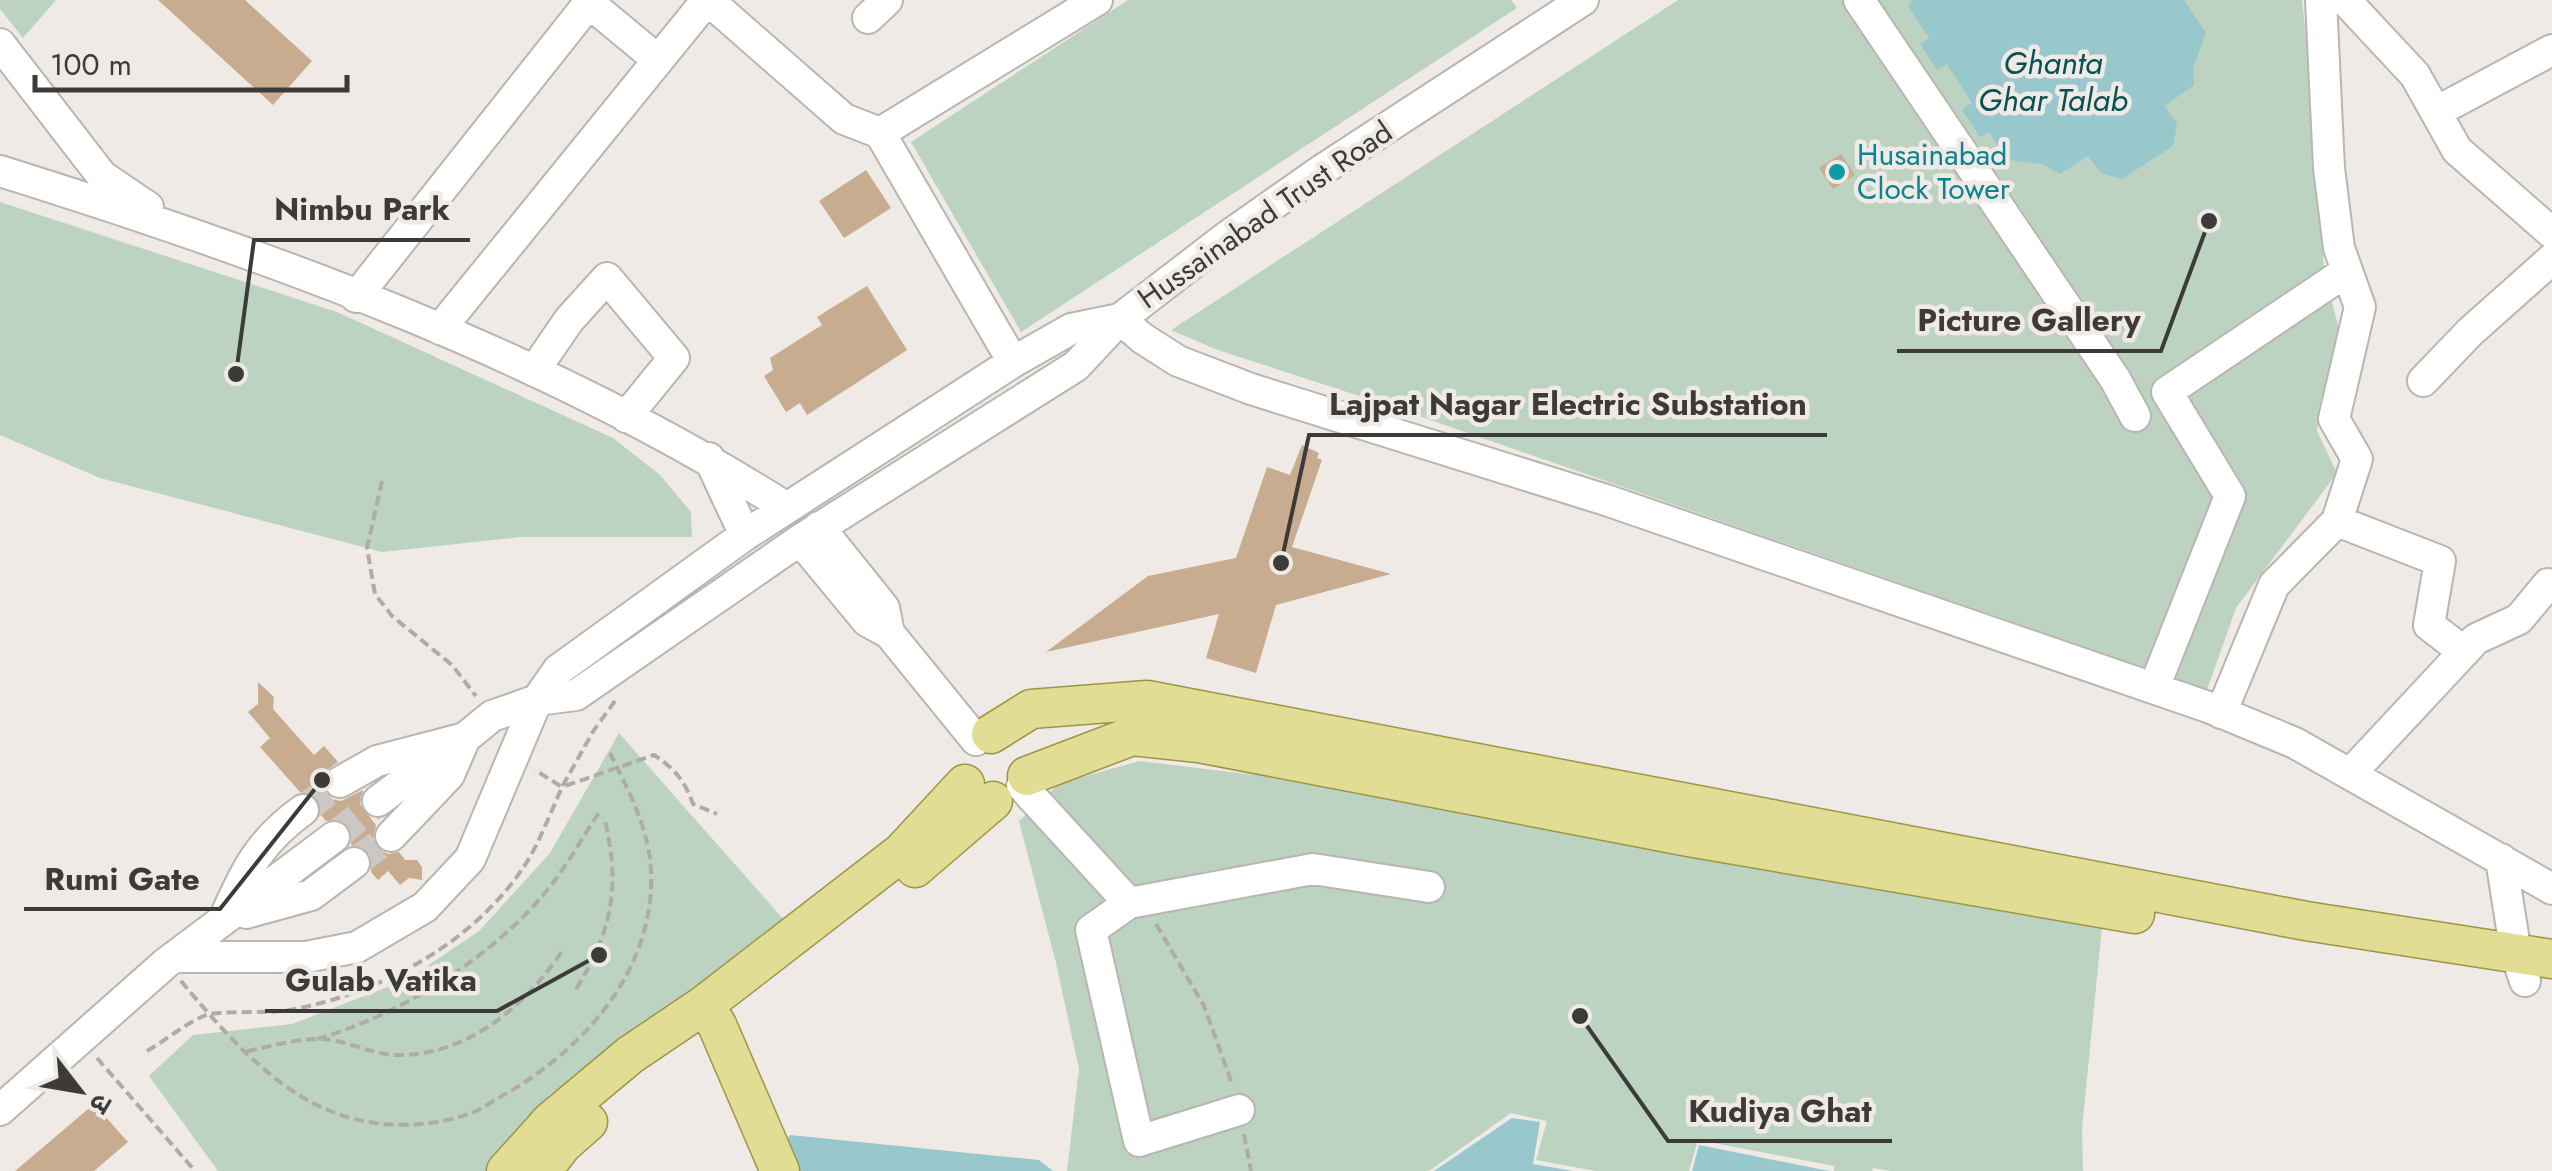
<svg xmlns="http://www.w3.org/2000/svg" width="2552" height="1171" viewBox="0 0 2552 1171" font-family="Jost,'Noto Sans Devanagari',sans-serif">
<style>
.green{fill:#bdd3c1}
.water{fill:#98c8cb}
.building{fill:#c7ac8f}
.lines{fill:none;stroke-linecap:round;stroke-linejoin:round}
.minor-tunnel{stroke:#cbc7c3;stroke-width:30;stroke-dasharray:30 15;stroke-linecap:butt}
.minor-casing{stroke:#b9b5b0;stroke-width:34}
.major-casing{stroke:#9b9647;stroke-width:41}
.path{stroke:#afaba7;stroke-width:4;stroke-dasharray:10 5;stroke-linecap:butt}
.minor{stroke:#fff;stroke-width:30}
.major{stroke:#e2dd95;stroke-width:38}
.culture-dot{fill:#0f9aa8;stroke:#efeae5;stroke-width:4}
.labels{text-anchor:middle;stroke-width:9;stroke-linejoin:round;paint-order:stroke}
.culture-label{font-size:30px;fill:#0d838f;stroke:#efeae5;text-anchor:start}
.street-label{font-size:30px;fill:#3d3b39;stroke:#efeae5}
.water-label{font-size:32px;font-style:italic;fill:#085154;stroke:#efeae5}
.leader{fill:none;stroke:#3d3b39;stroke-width:4}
.callout-dot{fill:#3d3b39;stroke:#efeae5;stroke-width:4}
.callout-label{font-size:32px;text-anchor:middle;font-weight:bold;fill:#3d3b39;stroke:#efeae5;stroke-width:9;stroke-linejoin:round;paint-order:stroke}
</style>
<rect width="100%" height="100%" fill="#efeae5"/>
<!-- green -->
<path class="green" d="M0,0H56L23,38L0,9Z
M1128,0H1511L1517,8L1021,332L911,142Z
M1678,0H2302L2314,108L2324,271L2341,337L2321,399L2317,431L2337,473L2236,608L2207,690L1390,406L1215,349L1171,330Z
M0,202L337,312L613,438L660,475L691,512L692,537H521L382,552L100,478L0,435Z
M619,733L792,929L549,1095L493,1171H218L149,1076L193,1035L292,1024L408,979L479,931L550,853Z
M1140,761L1330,784L1763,870L2102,927L2082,1129L2083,1171H1891L1873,1168L1872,1171H1834V1166L1698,1140L1689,1171H1596L1536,1160L1547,1121L1511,1113L1429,1171H1067L1079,1069L1056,963L1019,821L1060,783Z"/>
<!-- water -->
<path class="water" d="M1912,0H2184L2206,33L2193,68L2194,85L2165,106L2177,124L2173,146L2122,179L2101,173L2088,156L2060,174L2042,164L2007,160L1989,132L1980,137L1962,110L1972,103L1947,64L1937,70L1920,44L1929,38L1908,6Z
M1512,1118L1540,1122L1533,1164L1573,1171H1434Z
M790,1135L1039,1160L1053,1171H766Z
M1699,1145L1824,1170L1832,1171H1692Z"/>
<!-- building -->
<path class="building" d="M158,0H245L312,61L273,105Z
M1841,154L1855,175L1833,189L1819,168Z
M866,170L891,208L844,238L819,201Z
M867,286L907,350L807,415L800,403L786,412L764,376L773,370L770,358L822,325L817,317Z
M1302,445L1319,453L1317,458L1322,460L1292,547L1391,574L1276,605L1256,673L1206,658L1219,614L1046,652L1148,576L1236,558L1267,467L1290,475Z
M258,682L274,697L273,709L314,755L324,746L338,762L323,773L324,792L331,799L341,801L363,790L360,804L376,825L373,840L377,849L388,854L399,852L405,860H417L422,867V880L409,878L400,885L388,871L378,880L371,872L373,862L368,851L351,845L352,834L348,825L340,820L326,821L321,815L317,798L300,792L260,747L270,738L248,712L258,704Z
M94,1104L128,1142L94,1171H15Z"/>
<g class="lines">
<!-- minor-tunnel -->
<path class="minor-tunnel" d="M303,810L340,782
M334,837L378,801
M354,863L391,836"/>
<defs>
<path id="minor" d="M708,0L844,119L880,133
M1859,0L2115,379L2135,416
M2345,0L2415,75L2457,150L2552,233
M868,18L887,0
M0,44L102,176L148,207
M2436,112L2552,50
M0,171C272,256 546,355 787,508
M356,297L589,3L658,60
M1120,319L1142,338L1178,361L1251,389L1606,500L2208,707L2295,743L2552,889
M440,329L707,0
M1013,362L880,133L1097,0
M534,371L569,320L607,278L674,358L626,417
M2423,381L2470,332L2552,259
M709,458L745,535
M2337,521L2440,561L2429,625L2464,652
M819,527L884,608L889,633
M800,540L867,621L889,633L976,740
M2154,688L2230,496L2167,392L2347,271
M2221,713L2274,585L2337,521L2357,459L2334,419L2360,307L2339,248L2329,168L2321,0
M2350,774L2476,639L2519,619L2548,584L2552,585
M340,782L377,761L465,738L492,716L537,700L576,695L800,540L1076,366L1120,319
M1022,786L1129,903L1313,869L1429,887
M378,801L448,749
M391,836L449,775L465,738
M2501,859L2516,954L2525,981
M1129,903L1091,930L1139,1141L1239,1110
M246,913L311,895L354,863
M225,917C246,869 260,841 303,810
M176,957H306L357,947L425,907L470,859L537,700L558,670L745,535L1013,362L1071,329L1120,319L1228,236L1322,170L1583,0
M0,1110L166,963L334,837"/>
<path id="major" d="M991,734L1031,709L1147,700L2306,921L2552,959
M1027,776L1132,736L1199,743L1689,837L2135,914
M915,868L993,801
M704,1005L717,1025L780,1171
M506,1171L551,1121L630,1055L704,1005L902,852L965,784
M542,1171L562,1145L588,1122"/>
</defs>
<!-- minor casing -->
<use href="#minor" class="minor-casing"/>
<!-- major casing -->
<use href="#major" class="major-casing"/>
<!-- path -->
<path class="path" d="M382,481L367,548L375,594L392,616L452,665L476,696
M615,701L594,730L562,787L654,755C674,768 685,781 693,804L717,814
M1156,924L1204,1006L1233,1086
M181,981C220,1028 271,1087 328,1110C372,1129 425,1129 469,1114C483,1109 496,1099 509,1092C583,1048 646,978 651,889C654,838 632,798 610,753
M576,989C613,929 621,885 604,817
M317,1039C404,1014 504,951 558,876C573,855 586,832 600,811
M147,1051C166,1040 186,1023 206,1015C221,1010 269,1014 290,1010C383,993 480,940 530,857C542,835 552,810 562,787L535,770
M247,1051C269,1047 294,1039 317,1039C342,1038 367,1053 393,1055C465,1058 527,1006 564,948
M97,1058L195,1171
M1244,1134L1251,1171"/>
<!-- minor -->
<use href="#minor" class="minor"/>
<!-- major -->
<use href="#major" class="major"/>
</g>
<!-- markers -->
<circle class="culture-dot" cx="1837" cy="172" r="10"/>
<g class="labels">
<!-- culture labels -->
<g class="culture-label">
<text x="1857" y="165">Husainabad<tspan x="1857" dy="34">Clock Tower</tspan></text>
</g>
<!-- street labels -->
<g class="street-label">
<text transform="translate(1265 215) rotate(-35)" y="10">Hussainabad Trust Road</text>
</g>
<!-- water labels -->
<g class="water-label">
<text x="2053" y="74">Ghanta<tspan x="2053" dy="37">Ghar Talab</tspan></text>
</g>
</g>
<!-- callouts -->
<path class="leader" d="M236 374L254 240H470M2209 221L2161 351H1897M1281 563L1309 435H1827M322 780L220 909H24M599 955L497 1011H265M1580 1016L1668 1141H1892"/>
<g class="callout-dot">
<circle cx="236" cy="374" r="10"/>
<circle cx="2209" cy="221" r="10"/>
<circle cx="1281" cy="563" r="10"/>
<circle cx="322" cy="780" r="10"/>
<circle cx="599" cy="955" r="10"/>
<circle cx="1580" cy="1016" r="10"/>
</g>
<g class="callout-label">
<text x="362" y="220">Nimbu Park</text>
<text x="2029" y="331">Picture Gallery</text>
<text x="1568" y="415">Lajpat Nagar Electric Substation</text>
<text x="122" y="890">Rumi Gate</text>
<text x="381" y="991">Gulab Vatika</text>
<text x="1780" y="1122">Kudiya Ghat</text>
</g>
<!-- north arrow -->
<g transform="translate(80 1091) rotate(121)" stroke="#efeae5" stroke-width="8" paint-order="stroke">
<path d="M0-8L18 38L0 25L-18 38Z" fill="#3d3b39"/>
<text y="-15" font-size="28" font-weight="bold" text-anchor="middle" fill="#3d3b39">उ</text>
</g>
<!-- scale -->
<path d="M35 75v15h312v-15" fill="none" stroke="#3d3b39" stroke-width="5"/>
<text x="50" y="75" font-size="30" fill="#3d3b39" stroke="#efeae5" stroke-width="8" paint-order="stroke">100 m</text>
</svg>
